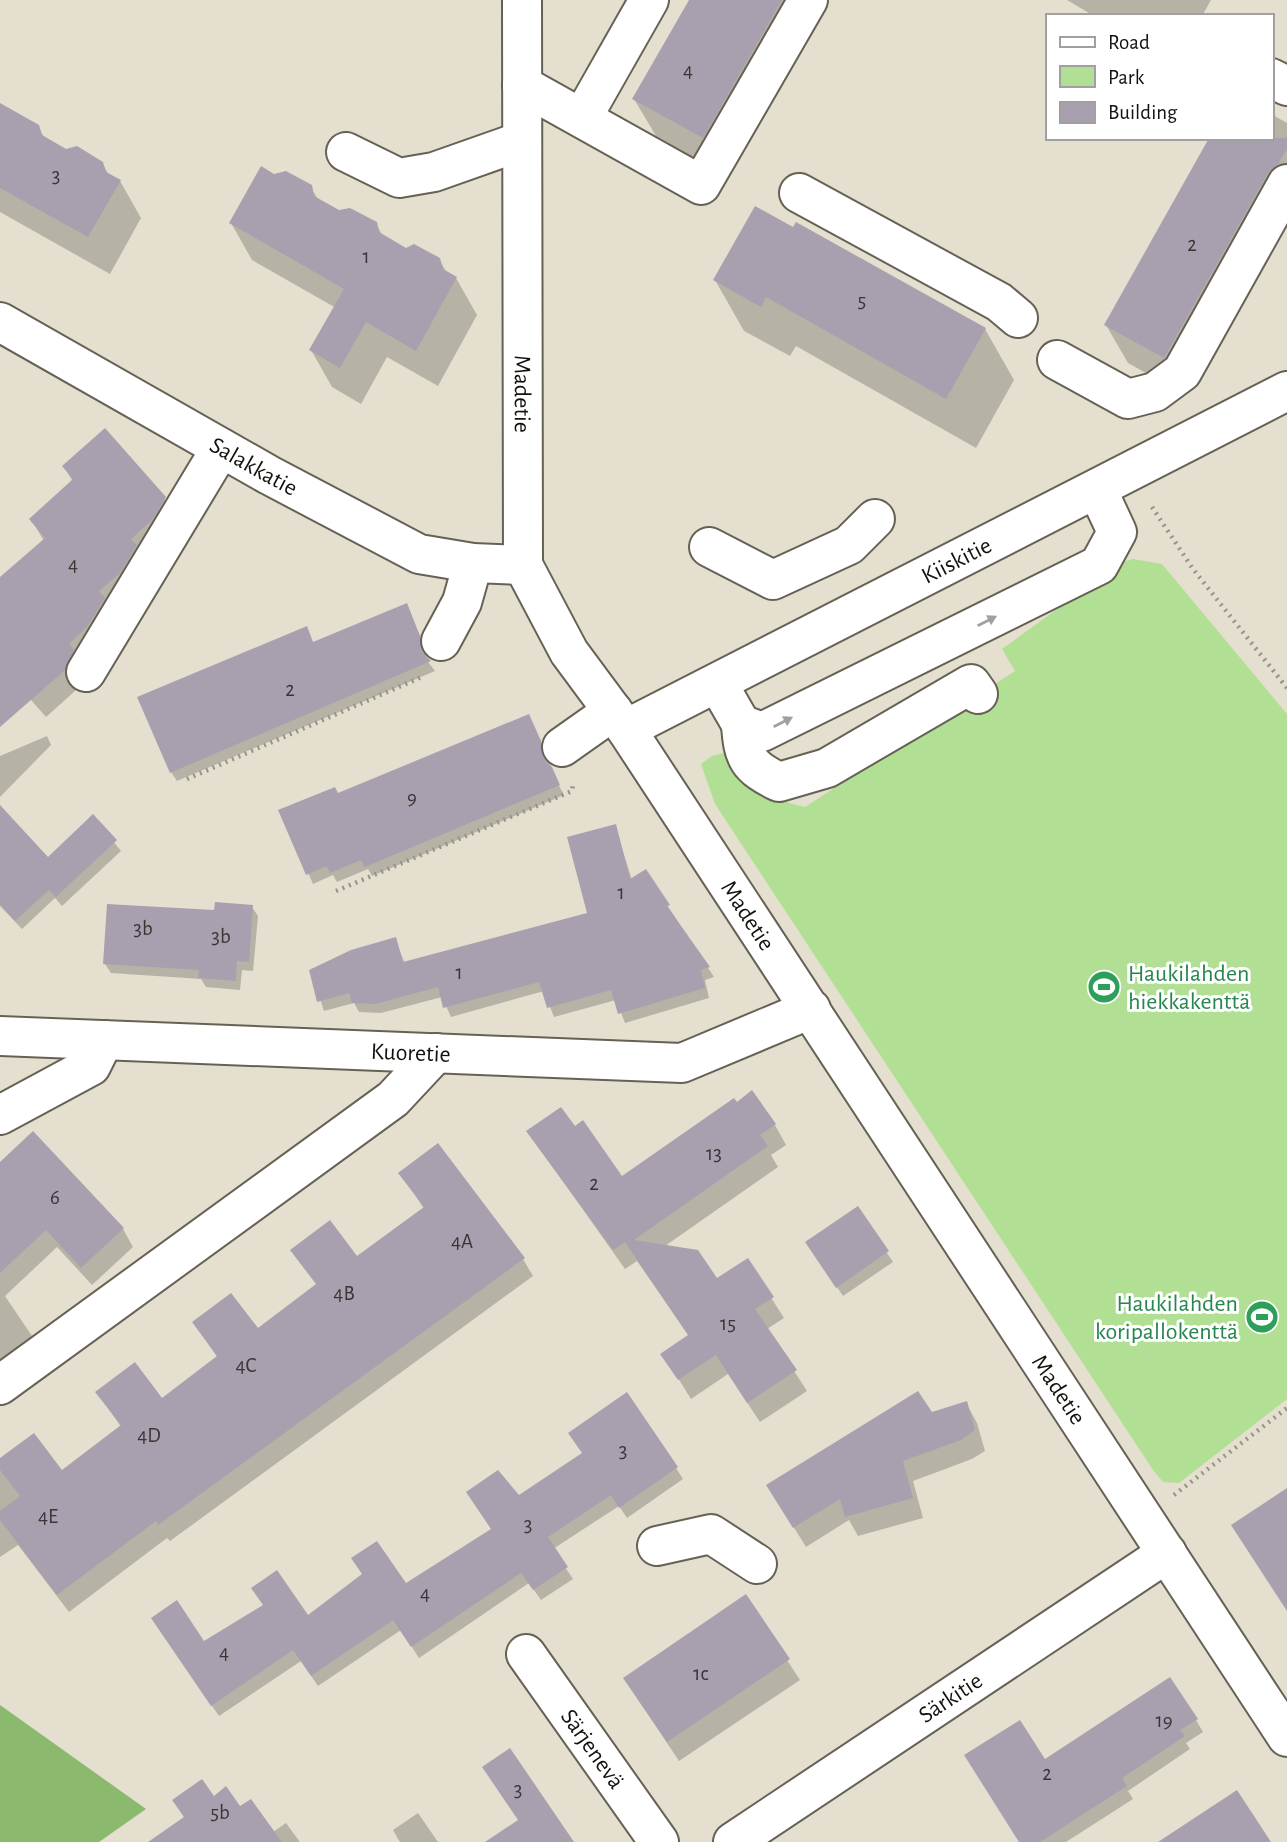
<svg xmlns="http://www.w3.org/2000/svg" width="1287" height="1842" viewBox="0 0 1287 1842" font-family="'Alegreya Sans',sans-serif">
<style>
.green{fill:#b1e094}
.forest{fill:#8bb96e}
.shadow{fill:#0003}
.building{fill:#a8a0ae}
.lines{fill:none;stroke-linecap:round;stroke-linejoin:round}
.minor-casing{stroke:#666154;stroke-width:42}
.path{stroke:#979387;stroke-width:4.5;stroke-dasharray:2 5;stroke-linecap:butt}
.minor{stroke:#fff;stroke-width:38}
.oneway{fill:#a1a09e}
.labels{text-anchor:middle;stroke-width:6;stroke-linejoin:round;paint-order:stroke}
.number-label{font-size:21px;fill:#393635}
.street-label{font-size:24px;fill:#14120d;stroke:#fff}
.leisure-label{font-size:24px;fill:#27864d;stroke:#fff;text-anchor:start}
</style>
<rect width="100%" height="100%" fill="#e5dfd0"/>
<!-- green -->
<path class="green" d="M1133,559L1162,564L1287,714V1399L1179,1483L1163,1482L1153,1470L715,804L701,764L712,756L727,752C750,783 767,799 805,807L1015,671L1002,649L1122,562Z"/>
<!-- forest -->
<path class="forest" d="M0,1705L146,1809L99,1842H0Z"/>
<!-- shadow -->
<path class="shadow" d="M690,0H824L725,175L656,136L634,99Z
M1067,0H1211L1202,16H1094Z
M0,114L38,126L45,139L66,151L102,163L109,175L120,181L141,218L110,274L0,212Z
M1271,114L1287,123V215L1185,395L1128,363L1106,325L1271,138Z
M274,176L310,186L319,201L339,212L376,223L383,237L406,250L439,259L447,273L456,278L477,315L438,386L387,357L361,404L332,387L311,350L336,308L252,260L231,223Z
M715,280L985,329L1014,380L976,448L796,346L790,356L744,331Z
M64,467L164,499L176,519L75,691L46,717L0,665V594L44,541L31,519L73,482Z
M406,605L425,647L426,659L435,671L177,781L171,772L314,644Z
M529,716L546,753L548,765L564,795L372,876L368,869L337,882L333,875L313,884L281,811L338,795Z
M47,736L51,745L0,797V756Z
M0,808L48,859L93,816L121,851L62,906L55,898L22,929L0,906Z
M615,826L632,880L645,871L714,977L705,980L709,998L625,1023L616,1000L554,1017L544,991L451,1017L442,997L381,1013L359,1012L354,1003L324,1011L311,971L395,939L405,964L589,914Z
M252,907L258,916L253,971L242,970L240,990L206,987L201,979L111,973L105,964L216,912Z
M775,1125L786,1145L771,1155L778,1167L665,1246L717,1280L747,1260L784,1318L767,1329L807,1391L760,1422L728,1374L691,1399L663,1354L689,1336L637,1261L625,1269L528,1132L575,1128L621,1179Z
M33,1133L123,1229L133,1247L92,1285L57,1247L5,1296L32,1336L10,1357L0,1376V1165Z
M401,1173L523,1259L533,1276L170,1541L167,1538L69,1612L18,1545L0,1557V1460L62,1473L121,1427L97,1392L162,1401L218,1358L194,1323L257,1330L322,1290L292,1250L356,1258L424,1209Z
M857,1208L893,1262L843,1296L813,1252Z
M966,1403L977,1423L985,1451L972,1459L913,1481L923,1518L858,1536L849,1520L806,1547L780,1505L931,1414Z
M676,1468L683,1479L627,1518L619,1506L553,1549L573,1579L541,1600L529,1583L419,1658L401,1630L318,1686L301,1661L219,1716L160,1630L204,1643L307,1618L406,1585L492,1530L519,1497Z
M746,1597L800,1680L679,1761L637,1698Z
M1196,1720L1203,1732L1186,1743L1190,1749L1128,1791L1133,1799L1066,1842H1021L1045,1762Z
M214,1798L240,1809L273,1832L286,1823L300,1842H161L184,1817L174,1801Z
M418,1813L438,1842H400L398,1839L393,1830Z"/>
<!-- building -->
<path class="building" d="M689,0H782L703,138L632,99Z
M0,103L39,125L42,135L66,149L77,146L103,162L106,172L121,180L88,237L0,188Z
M1209,138H1287V149L1278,164L1268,173L1164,358L1104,325Z
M261,166L274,174L286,171L312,185L314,196L339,210L350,208L377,222L379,232L406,248L414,244L440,258L443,269L457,277L416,351L366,322L340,368L309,350L344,289L229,223Z
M755,206L793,227L796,222L986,328L946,399L766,297L761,307L713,280Z
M105,428L166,497L152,520L131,539L137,545L120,573L99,591L105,598L87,627L69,644L74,650L64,671L0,727V577L45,538L29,519L73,479L62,466Z
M407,603L420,636L422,652L431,661L170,773L137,697L307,626L313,642Z
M529,714L541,741L544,759L552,767L560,785L365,867L361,860L330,873L327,866L306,875L278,810L335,787L338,793Z
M0,805L48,857L93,814L117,840L56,897L49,890L15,921L0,904Z
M616,824L630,879L646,869L670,905L667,906L710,967L701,970L705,988L618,1014L611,990L547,1008L539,982L443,1008L438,987L375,1004L352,1003L349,993L317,1002L309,970L351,950L396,937L403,962L587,913L567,837Z
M215,902L253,905L249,962L237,961L236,981L198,978L199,970L103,964L107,904L214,910Z
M752,1090L776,1124L760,1135L768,1146L634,1240L698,1250L717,1278L748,1258L774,1297L755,1309L797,1370L747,1403L716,1355L678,1380L660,1354L688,1335L625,1242L613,1250L526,1131L561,1107L575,1126L583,1120L622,1176L734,1098L737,1102Z
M33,1131L124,1228L81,1268L46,1230L0,1273V1162Z
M438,1143L525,1258L158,1525L156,1521L57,1595L0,1520V1511L20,1496L0,1470V1458L34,1433L62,1470L121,1425L95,1392L135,1362L162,1398L217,1356L192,1322L231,1293L258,1328L316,1284L290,1250L330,1220L357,1256L424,1207L398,1173Z
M858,1206L889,1251L836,1288L805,1242Z
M918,1391L932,1412L967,1401L975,1430L961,1440L903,1461L913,1498L845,1517L840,1499L793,1528L766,1485Z
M627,1392L678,1467L619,1508L611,1495L548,1537L568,1567L533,1590L521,1573L411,1647L393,1620L311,1676L293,1650L211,1706L151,1618L177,1600L204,1641L263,1605L251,1588L277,1570L308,1615L362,1574L351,1558L377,1541L406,1583L491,1529L466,1492L498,1470L519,1495L582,1453L568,1433Z
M1287,1488V1611L1231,1525Z
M746,1594L790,1659L667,1742L623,1678Z
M1170,1677L1198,1719L1180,1730L1185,1736L1122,1778L1127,1786L1040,1842H1019L964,1755L1020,1720L1045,1759Z
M510,1748L574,1842H485L518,1820L482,1767Z
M202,1779L214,1796L226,1786L240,1806L251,1799L282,1842H148L184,1817L172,1800Z
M1237,1790L1271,1842H1158Z"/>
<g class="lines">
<defs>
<g id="minor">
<path id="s1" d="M522,0L523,565L569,652L626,729L1287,1737"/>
<path d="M1271,78L1287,86"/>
<path d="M522,85L701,185L808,0"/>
<path d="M582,118L649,0"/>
<path d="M346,152L399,178L434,172L522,141"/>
<path d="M799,193L999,302L1018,318"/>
<path id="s2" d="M0,322L269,475L419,554L473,563L523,565"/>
<path d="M1057,360L1128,399L1155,392L1182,372L1287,184"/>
<path d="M709,547L773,580L849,545L875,519"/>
<path d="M441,641L462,602L473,563"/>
<path d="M86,672L221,448"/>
<path d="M718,684L741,724L762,732L1099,565L1117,532L1097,489"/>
<path d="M741,724C743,758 748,767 779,782L827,768L971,684L978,694"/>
<path id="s3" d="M626,729L1287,391"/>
<path d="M562,747L613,711"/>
<path id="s4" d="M0,1036L682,1063L811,1009"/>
<path d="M0,1115L91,1066L104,1040"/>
<path d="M0,1385L393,1099L436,1053"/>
<path d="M657,1546L711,1534L757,1564"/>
<path id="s5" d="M526,1654L659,1842"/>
<path id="s6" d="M733,1842L1167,1553"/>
</g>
</defs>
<!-- minor casing -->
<use href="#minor" class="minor-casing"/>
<!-- path -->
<path class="path" d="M1152,507L1193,569L1287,688
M187,779L424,676
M336,891L572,791L573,784
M1174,1495L1287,1408"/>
<!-- minor -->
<use href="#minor" class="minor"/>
</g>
<!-- one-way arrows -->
<defs><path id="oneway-solid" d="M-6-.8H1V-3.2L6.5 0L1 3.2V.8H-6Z" transform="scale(1.75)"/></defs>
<g class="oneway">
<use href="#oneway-solid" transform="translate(987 621) rotate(-27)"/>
<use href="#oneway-solid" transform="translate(783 722) rotate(-27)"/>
</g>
<!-- icons -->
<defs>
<symbol id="stadium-disc" viewBox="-11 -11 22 22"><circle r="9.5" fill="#2e9e5b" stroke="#fff"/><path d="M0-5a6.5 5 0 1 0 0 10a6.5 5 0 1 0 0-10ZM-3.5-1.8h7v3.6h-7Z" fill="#fff"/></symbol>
</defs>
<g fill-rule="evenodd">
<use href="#stadium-disc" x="1085" y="968" width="38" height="38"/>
<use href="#stadium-disc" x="1243" y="1298" width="38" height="38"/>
</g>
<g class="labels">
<!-- number labels -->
<g class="number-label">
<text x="688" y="77">4</text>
<text x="56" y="182">3</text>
<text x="1192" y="251">2</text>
<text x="366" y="263">1</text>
<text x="862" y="307">5</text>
<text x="73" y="571">4</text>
<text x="290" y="696">2</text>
<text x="412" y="804">9</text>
<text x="621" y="899">1</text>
<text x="143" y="935">3b</text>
<text x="221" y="943">3b</text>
<text x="459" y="979">1</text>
<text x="714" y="1160">13</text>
<text x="594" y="1190">2</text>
<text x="55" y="1204">6</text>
<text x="462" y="1248">4A</text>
<text x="344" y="1300">4B</text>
<text x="728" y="1330">15</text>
<text x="246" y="1372">4C</text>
<text x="149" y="1442">4D</text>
<text x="623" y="1457">3</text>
<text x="48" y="1523">4E</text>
<text x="528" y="1531">3</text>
<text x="425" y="1600">4</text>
<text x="224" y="1659">4</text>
<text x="701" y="1680">1c</text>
<text x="1164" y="1727">19</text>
<text x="1047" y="1780">2</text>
<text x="518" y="1796">3</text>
<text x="220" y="1819">5b</text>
</g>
<!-- street labels -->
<g class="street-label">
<text dy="8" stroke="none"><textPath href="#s1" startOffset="394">Madetie</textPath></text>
<text dy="8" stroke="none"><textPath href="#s2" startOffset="292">Salakkatie</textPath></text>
<text dy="8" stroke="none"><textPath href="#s3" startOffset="371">Kiiskitie</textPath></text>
<text dy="8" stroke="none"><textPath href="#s1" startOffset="982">Madetie</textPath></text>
<text dy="8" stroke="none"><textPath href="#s4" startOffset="411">Kuoretie</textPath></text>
<text dy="8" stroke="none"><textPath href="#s1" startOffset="1549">Madetie</textPath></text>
<text dy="8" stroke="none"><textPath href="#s6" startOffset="261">Särkitie</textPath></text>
<text dy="8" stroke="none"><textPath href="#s5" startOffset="116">Särjenevä</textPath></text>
</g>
<!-- leisure labels -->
<g class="leisure-label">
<text x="1128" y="981">Haukilahden<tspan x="1128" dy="28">hiekkakenttä</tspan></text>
<text x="1238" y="1311" text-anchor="end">Haukilahden<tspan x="1238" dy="28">koripallokenttä</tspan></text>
</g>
</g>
<!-- legend -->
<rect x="1046" y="14" width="228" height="126" fill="#ffffff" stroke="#a1a09e" stroke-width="2"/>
<rect x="1060" y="37" width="35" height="10" fill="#ffffff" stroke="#a1a09e" stroke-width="2"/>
<text x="1108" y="49" font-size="21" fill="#14120d">Road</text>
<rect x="1060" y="66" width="35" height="21" fill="#b1e094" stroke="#a1a09e" stroke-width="2"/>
<text x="1108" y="84" font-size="21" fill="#14120d">Park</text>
<rect x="1060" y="102" width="35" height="21" fill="#a8a0ae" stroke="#a1a09e" stroke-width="2"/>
<text x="1108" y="119" font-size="21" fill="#14120d">Building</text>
</svg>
